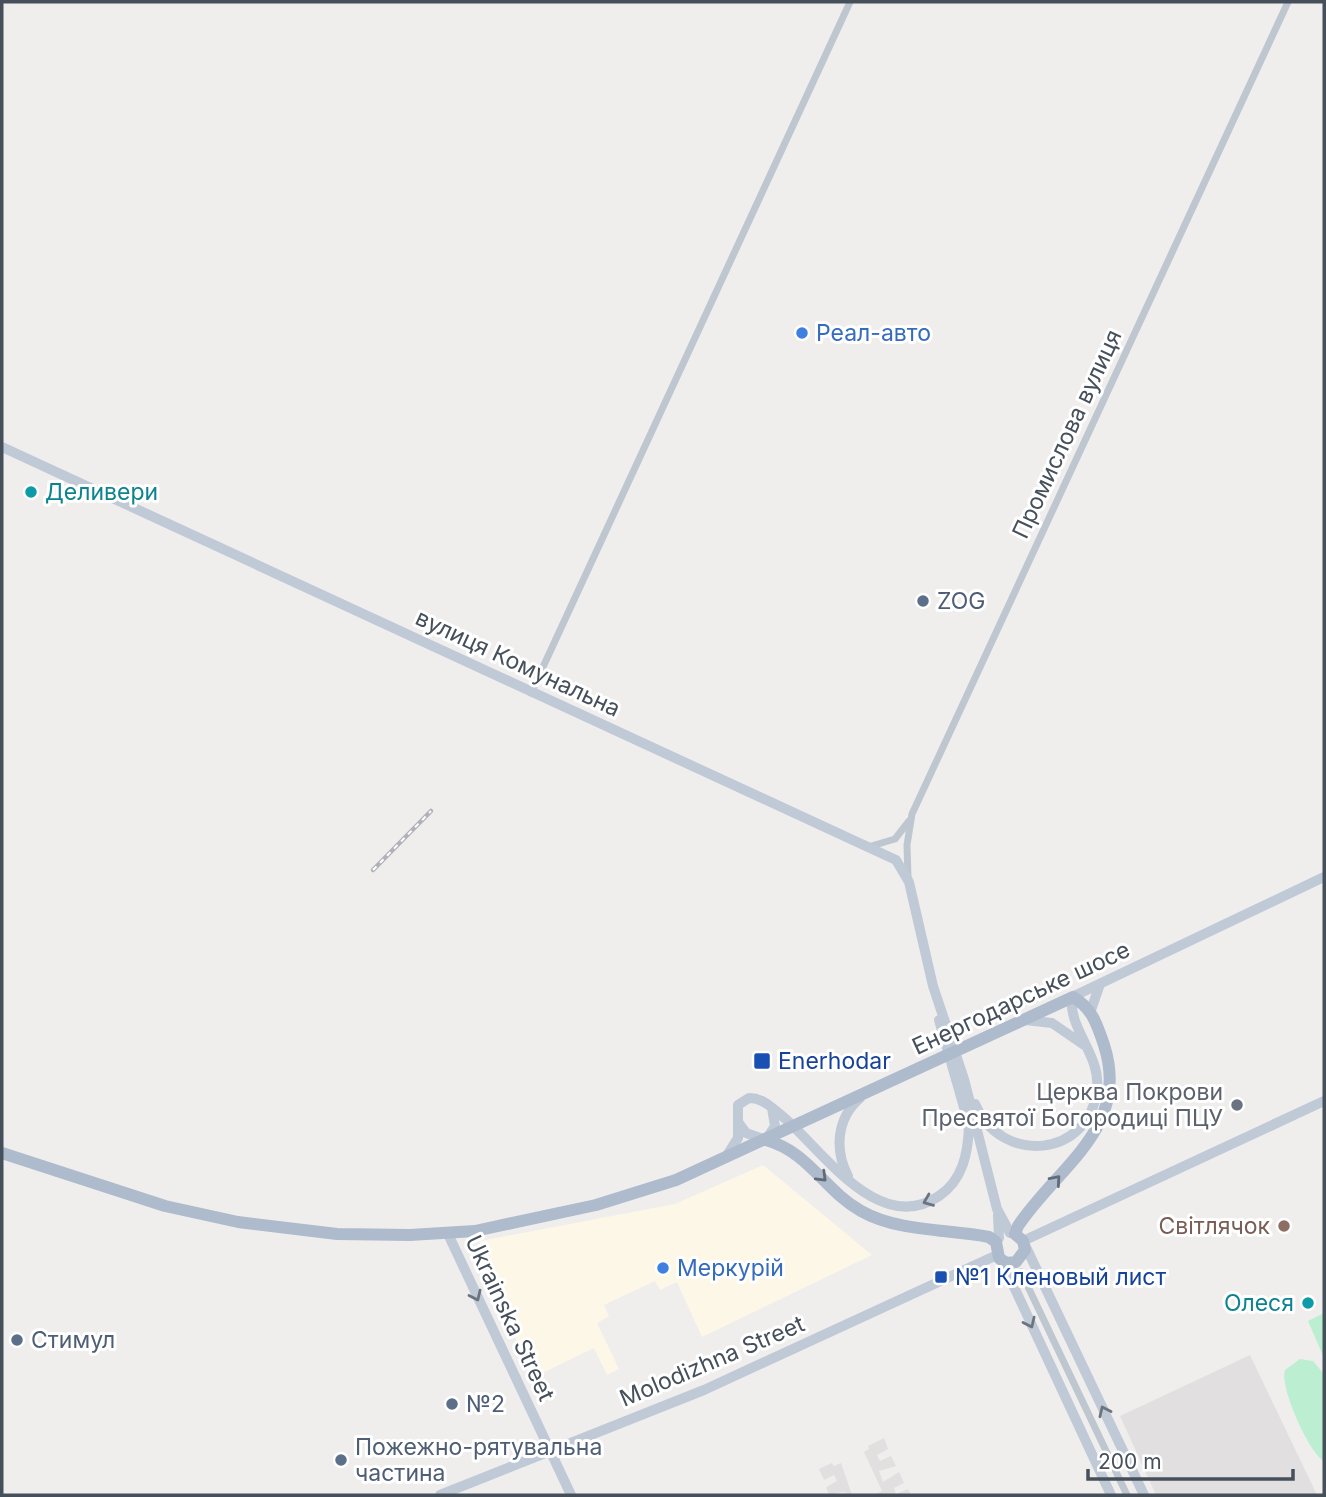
<svg xmlns="http://www.w3.org/2000/svg" width="1326" height="1497" viewBox="0 0 1326 1497" font-family="Inter,sans-serif">
<style>
.commercial{fill:#fcf7e6}
.education{fill:#e1dfe0}
.green{fill:#bceed2}
.lines{fill:none;stroke-linecap:round;stroke-linejoin:round}
.street{stroke:#bec7d0;stroke-width:7}
.secondary{stroke:#c0cad7;stroke-width:10}
.primary{stroke:#adbbcd;stroke-width:12}
.rail-casing{stroke:#b0b2b8;stroke-width:4.5}
.rail{stroke:#fff;stroke-width:2;stroke-dasharray:5;stroke-linecap:butt}
.oneway{stroke:#606b78}
.oneway2{stroke:#6b7580}
.shop-dot{fill:#3f7fe0;stroke:#fff;stroke-width:2.5}
.culture-dot{fill:#0f9aa8;stroke:#fff;stroke-width:2.5}
.service-dot{fill:#5c6f8a;stroke:#fff;stroke-width:2.5}
.transit-dot{fill:#1a4fb4;stroke:#fff;stroke-width:2.5}
.worship-dot{fill:#6b7280;stroke:#fff;stroke-width:2.5}
.education-dot{fill:#8d6e63;stroke:#fff;stroke-width:2.5}
.labels{text-anchor:middle;stroke-width:6;stroke-linejoin:round;paint-order:stroke}
.shop-label{font-size:23px;fill:#366cbe;stroke:#fff;text-anchor:start}
.street-label{font-size:23px;fill:#46505b;stroke:#fff}
.culture-label{font-size:23px;fill:#0d838f;stroke:#fff;text-anchor:start}
.service-label{font-size:23px;fill:#4e5e75;stroke:#fff;text-anchor:start}
.transit-label{font-size:23px;fill:#164399;stroke:#fff;text-anchor:start}
.worship-label{font-size:23px;fill:#5b616d;stroke:#fff;text-anchor:end}
.education-label{font-size:23px;fill:#785e54;stroke:#fff;text-anchor:end}
</style>
<rect width="100%" height="100%" fill="#f0eeed"/>
<!-- commercial -->
<path class="commercial" d="M763,1165L872,1255L702,1337L677,1282L660,1290L655,1281L604,1305L609,1316L597,1323L619,1369L607,1375L594,1348L534,1377L476,1255L480,1241L675,1204Z"/>
<!-- education -->
<path class="education" d="M1250,1355L1317,1495H1156L1120,1416Z
M884,1438L888,1449L877,1455L880,1461L891,1456L896,1466L879,1471L883,1482L899,1472L904,1483L894,1488L896,1494L908,1489L911,1495H873L882,1491L864,1452L869,1449L868,1446Z
M832,1463L834,1466L841,1463L852,1495L843,1492L829,1495L826,1487L837,1481L834,1475L824,1480L819,1469Z"/>
<!-- green -->
<path class="green" d="M1324,1313V1358L1308,1321Z
M1300,1359L1313,1361L1324,1374V1461C1309,1453 1279,1386 1285,1370Z"/>
<g class="lines">
<!-- street -->
<path class="street" d="M531,693L850,2
M868,847L895,839L909,821
M908,877L907,845L912,814L1288,2
M1021,1272L1127,1495"/>
<!-- secondary -->
<path class="secondary" d="M2,447L896,860L909,882L933,986L964,1079L997,1209L1010,1233
M1091,1010L1100,984
M939,1020L969,1125
M1025,1020L1052,1023L1084,1045
M975,1104C1001,1166 1090,1158 1097,1089C1101,1055 1068,1029 1072,997L1324,877
M738,1122L746,1133L766,1140L775,1126L772,1108
M726,1157L738,1138V1105L749,1098C763,1098 771,1107 781,1115C822,1149 878,1237 939,1196C963,1180 968,1153 969,1126
M848,1176C834,1149 837,1118 860,1098
M998,1215L999,1238
M448,1234L571,1495
M1023,1241L1324,1101
M1025,1245L1144,1495
M1002,1261L1111,1495
M440,1495L704,1390L997,1255"/>
<!-- primary -->
<path class="primary" d="M2,1153L165,1206L238,1222L337,1234L410,1235L475,1231L596,1205L676,1180L1073,997C1092,1008 1097,1024 1104,1045C1131,1128 1058,1166 1018,1226L1015,1234L1023,1241L1025,1250L1016,1262L1006,1263L999,1258L996,1242L989,1237C948,1229 898,1232 861,1211C824,1190 809,1152 766,1140"/>
<defs>
<path id="rail" d="M373,870L431,811"/>
</defs>
<!-- rail casing -->
<use href="#rail" class="rail-casing"/>
<!-- rail -->
<use href="#rail" class="rail"/>
</g>
<!-- one-way arrows -->
<defs><path id="oneway-chevron" d="M-2-3.5L2.5 0L-2 3.5" fill="none" stroke-width="1.6" stroke-linecap="round" stroke-linejoin="round" transform="scale(1.75)"/></defs>
<g class="oneway">
<use href="#oneway-chevron" transform="translate(822 1177) rotate(44)"/>
<use href="#oneway-chevron" transform="translate(1056 1180) rotate(-49)"/>
</g>
<g class="oneway2">
<use href="#oneway-chevron" transform="translate(928 1201) rotate(158)"/>
<use href="#oneway-chevron" transform="translate(476 1296) rotate(65)"/>
<use href="#oneway-chevron" transform="translate(1030 1323) rotate(65)"/>
<use href="#oneway-chevron" transform="translate(1104 1411) rotate(-115)"/>
</g>
<!-- markers -->
<g class="shop-dot">
<circle cx="802" cy="333" r="7"/>
<circle cx="663" cy="1268" r="7"/>
</g>
<g class="culture-dot">
<circle cx="31" cy="492" r="7"/>
<circle cx="1308" cy="1303" r="7"/>
</g>
<g class="service-dot">
<circle cx="923" cy="601" r="7"/>
<circle cx="17" cy="1340" r="7"/>
<circle cx="452" cy="1404" r="7"/>
<circle cx="341" cy="1460" r="7"/>
</g>
<g class="transit-dot">
<rect x="753" y="1052" width="18" height="18" rx="3.5"/>
<rect x="934" y="1270" width="14" height="14" rx="3.5"/>
</g>
<circle class="worship-dot" cx="1237" cy="1105" r="7"/>
<circle class="education-dot" cx="1284" cy="1226" r="7"/>
<g class="labels">
<!-- shop labels -->
<g class="shop-label">
<text x="816" y="341">Реал-авто</text>
<text x="677" y="1276">Меркурій</text>
</g>
<!-- street labels -->
<g class="street-label">
<text transform="translate(1067 434) rotate(-65)" y="8">Промислова вулиця</text>
<text transform="translate(518 663) rotate(25)" y="8">вулиця Комунальна</text>
<text transform="translate(1021 998) rotate(-25)" y="8">Енергодарське шосе</text>
<text transform="translate(510 1318) rotate(65)" y="8">Ukrainska Street</text>
<text transform="translate(712 1361) rotate(-23)" y="8">Molodizhna Street</text>
</g>
<!-- culture labels -->
<g class="culture-label">
<text x="45" y="500">Деливери</text>
<text x="1294" y="1311" text-anchor="end">Олеся</text>
</g>
<!-- service labels -->
<g class="service-label">
<text x="937" y="609">ZOG</text>
<text x="31" y="1348">Стимул</text>
<text x="466" y="1412">№2</text>
<text x="355" y="1455">Пожежно-рятувальна<tspan x="355" dy="26">частина</tspan></text>
</g>
<!-- transit labels -->
<g class="transit-label">
<text x="778" y="1069">Enerhodar</text>
<text x="955" y="1285">№1 Кленовый лист</text>
</g>
<!-- worship labels -->
<g class="worship-label">
<text x="1223" y="1100">Церква Покрови<tspan x="1223" dy="26">Пресвятої Богородиці ПЦУ</tspan></text>
</g>
<!-- education labels -->
<g class="education-label">
<text x="1270" y="1234">Світлячок</text>
</g>
</g>
<!-- border -->
<rect width="1326" height="1497" fill="none" stroke="#46505b" stroke-width="7"/>
<!-- scale -->
<path d="M1088 1469v10h205v-10" fill="none" stroke="#46505b" stroke-width="3.5"/>
<text x="1098" y="1469" font-size="21" fill="#46505b" stroke="#ffffff" stroke-width="5" paint-order="stroke">200 m</text>
</svg>
